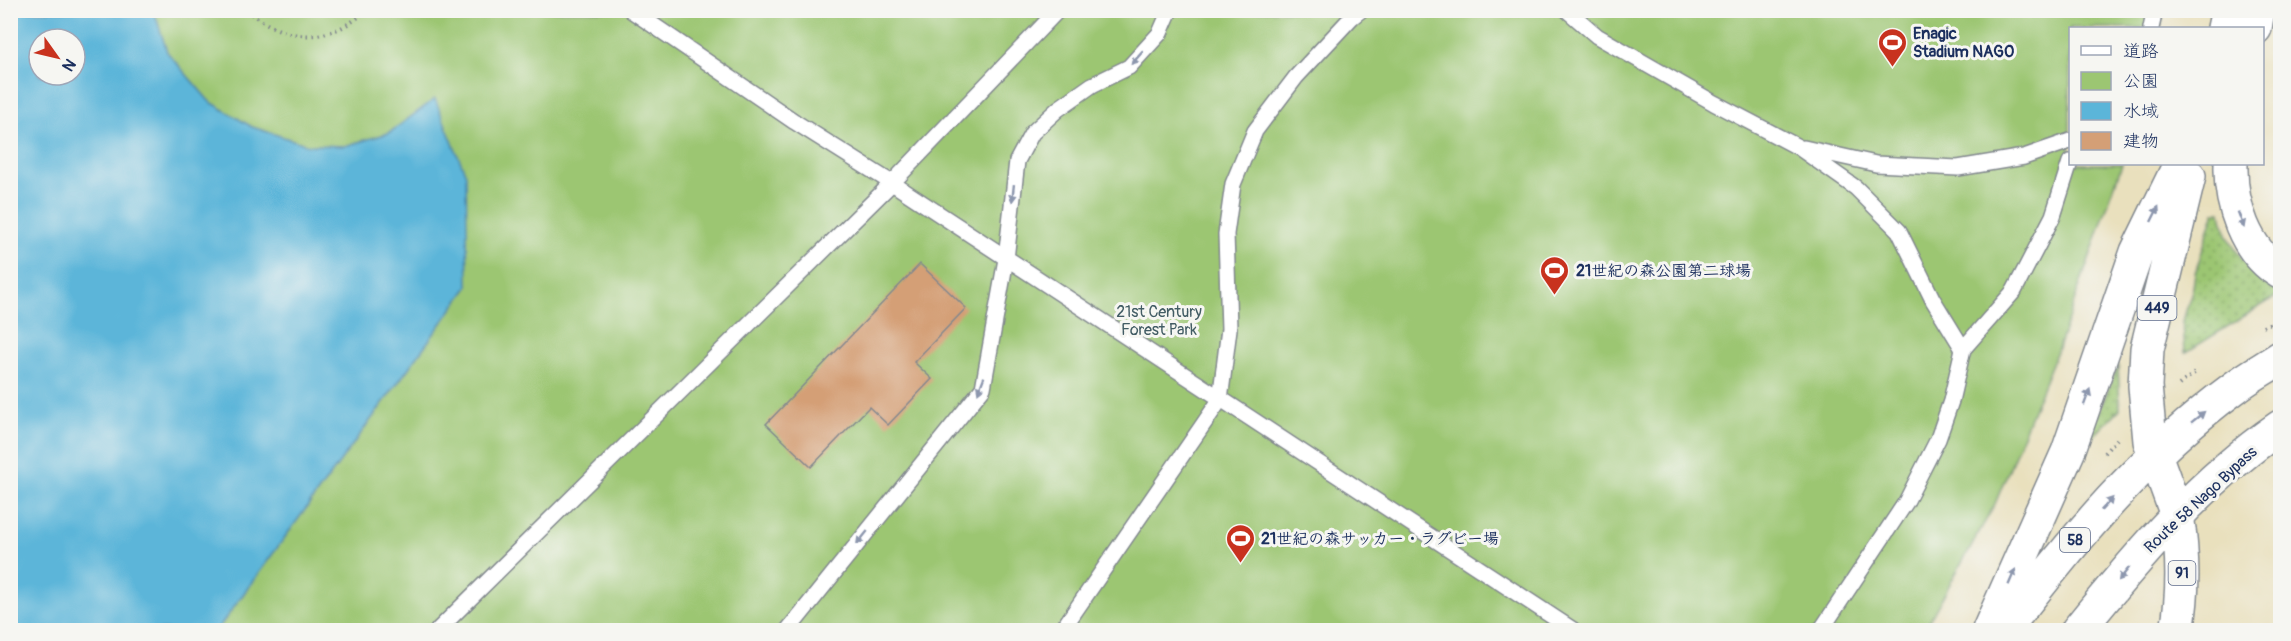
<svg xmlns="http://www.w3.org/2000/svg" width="2291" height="641" viewBox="0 0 2291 641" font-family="Pangolin,'Klee One',sans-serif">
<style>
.grass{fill:url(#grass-dots);stroke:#5c7a68;stroke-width:1.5}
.park{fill:#9cc672;stroke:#5c7a68;stroke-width:1.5}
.water{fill:#5bb5d9;stroke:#3b729c;stroke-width:1.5;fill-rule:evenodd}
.building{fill:#d49f76}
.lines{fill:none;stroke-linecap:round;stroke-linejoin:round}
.lane-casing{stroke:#82888e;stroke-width:18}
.primary-casing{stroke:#82888e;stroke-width:36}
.highway-casing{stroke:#82888e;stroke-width:36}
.path{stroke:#82888e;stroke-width:4;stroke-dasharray:1.5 4.5;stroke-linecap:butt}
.lane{stroke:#fff;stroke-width:15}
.primary{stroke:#fff;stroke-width:33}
.highway{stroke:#fff;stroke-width:33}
.oneway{fill:#8d97ae}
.labels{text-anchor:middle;stroke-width:6;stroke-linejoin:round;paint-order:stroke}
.shield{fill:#f6f6f2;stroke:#5d6b8a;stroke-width:1.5}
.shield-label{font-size:15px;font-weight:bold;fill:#1b2f5e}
.poi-label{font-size:16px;font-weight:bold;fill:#1b2f5e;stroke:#f6f6f2;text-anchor:start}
.park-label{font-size:16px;fill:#425c64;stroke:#f6f6f2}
.street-label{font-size:16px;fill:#1b2f5e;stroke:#f6f6f2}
</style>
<defs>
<pattern id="grass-dots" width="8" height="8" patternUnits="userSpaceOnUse" patternTransform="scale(1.5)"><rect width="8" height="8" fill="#9cc672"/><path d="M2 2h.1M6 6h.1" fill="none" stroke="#7ea161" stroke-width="1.8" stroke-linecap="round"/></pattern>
</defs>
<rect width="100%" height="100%" fill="#f6f6f2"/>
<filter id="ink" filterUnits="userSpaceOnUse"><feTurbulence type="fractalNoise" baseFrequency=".0167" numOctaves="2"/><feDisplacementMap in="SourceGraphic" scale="12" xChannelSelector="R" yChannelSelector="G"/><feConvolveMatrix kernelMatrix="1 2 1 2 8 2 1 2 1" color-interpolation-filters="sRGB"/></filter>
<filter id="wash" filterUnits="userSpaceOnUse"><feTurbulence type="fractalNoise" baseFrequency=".008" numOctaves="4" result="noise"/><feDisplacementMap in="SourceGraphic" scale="24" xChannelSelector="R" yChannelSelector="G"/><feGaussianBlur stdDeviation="1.35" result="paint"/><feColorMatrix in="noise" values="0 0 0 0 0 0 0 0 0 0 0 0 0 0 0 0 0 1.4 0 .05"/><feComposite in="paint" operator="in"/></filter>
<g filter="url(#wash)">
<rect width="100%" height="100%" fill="#e9e0bd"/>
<!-- grass -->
<path class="grass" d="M2215,211H2221C2226,248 2250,271 2280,289V294L2185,353L2183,321L2193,287L2195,273Z
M2118,365L2120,409L2086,444Z"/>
<!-- park -->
<path class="park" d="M154,11H2165L2160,28H2070V164H2122L2057,351L1995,504L1924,630H217L468,287L435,99L389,133L345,146L308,145L252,127L209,101L167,52Z"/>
<!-- water -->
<path class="water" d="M10,11H154L167,52L209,101L252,127L308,145L345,146L389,133L435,99L466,175L468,287L217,630H11ZM39,39H75V75H39Z"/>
<g id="blocks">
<!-- building -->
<path class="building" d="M920,264L966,308L914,362L932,379L888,425L869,407L811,467L766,424Z"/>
</g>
</g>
<g filter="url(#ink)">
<use href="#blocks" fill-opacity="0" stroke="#82888e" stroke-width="1.5"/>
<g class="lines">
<defs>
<path id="lane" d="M631,10L795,122L892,183L1573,630
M1567,10L1597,36L1714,103L1798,147L1856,188L1899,231L1933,300L1963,349L1951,401L1938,439L1906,502L1821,630
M2151,28L2155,10
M1804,148L1876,164L1958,168L2024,157L2070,141
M1963,349L2014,291L2053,216L2070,162
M438,630L892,183L1058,10
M788,630L983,388L1006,259L1017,161L1032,133L1058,109L1092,85L1129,67L1160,33L1170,10
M1062,630L1220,400L1229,329L1226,234L1233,184L1255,131L1296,77L1352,17L1361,10"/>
<path id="primary" d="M2177,515C2183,553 2184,592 2177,630"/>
<path id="highway" d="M2224,28L2228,10
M2255,28L2258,10
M2231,164C2230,204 2245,251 2280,272
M2177,515L2150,441L2145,386L2147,349L2189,176
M1989,630L2068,452L2137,252L2180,164
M2004,630C2071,542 2144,454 2234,388C2248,377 2265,368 2280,358
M2078,630C2138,556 2201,481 2280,427"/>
</defs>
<!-- lane casing -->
<use href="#lane" class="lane-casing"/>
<!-- primary casing -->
<use href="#primary" class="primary-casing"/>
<!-- highway casing -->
<use href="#highway" class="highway-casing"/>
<!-- path -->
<path class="path" d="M247,10C286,43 328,45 367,10
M2280,180V183
M2263,327L2280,318
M2179,385L2197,371
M2104,453L2117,439"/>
<!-- lane -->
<use href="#lane" class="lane"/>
<!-- primary -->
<use href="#primary" class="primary"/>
<!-- highway -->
<use href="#highway" class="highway"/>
</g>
<!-- one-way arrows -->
<defs><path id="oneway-solid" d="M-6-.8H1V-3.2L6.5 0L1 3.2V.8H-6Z" transform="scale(1.5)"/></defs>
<g class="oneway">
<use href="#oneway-solid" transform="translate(1137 58) rotate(132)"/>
<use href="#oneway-solid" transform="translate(1013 193) rotate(96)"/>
<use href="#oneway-solid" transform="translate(2155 214) rotate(-64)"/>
<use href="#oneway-solid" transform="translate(2241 220) rotate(69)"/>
<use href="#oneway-solid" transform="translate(981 385) rotate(111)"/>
<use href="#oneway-solid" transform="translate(2087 397) rotate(-70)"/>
<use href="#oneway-solid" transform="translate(2198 417) rotate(-39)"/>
<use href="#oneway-solid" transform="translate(2107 504) rotate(-47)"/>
<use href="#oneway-solid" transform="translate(862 538) rotate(129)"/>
<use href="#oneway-solid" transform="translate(2124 574) rotate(129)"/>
<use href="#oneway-solid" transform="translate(2012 577) rotate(-67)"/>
</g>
</g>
<!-- icons -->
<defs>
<symbol id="stadium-pin" viewBox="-11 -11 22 30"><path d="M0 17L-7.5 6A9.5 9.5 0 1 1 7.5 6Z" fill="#c8321e" stroke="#f6f6f2"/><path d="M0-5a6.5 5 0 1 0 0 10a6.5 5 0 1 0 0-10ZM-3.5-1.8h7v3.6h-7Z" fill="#fff"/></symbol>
</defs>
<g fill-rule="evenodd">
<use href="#stadium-pin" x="1876" y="26" width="33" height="45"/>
<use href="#stadium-pin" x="1538" y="254" width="33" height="45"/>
<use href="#stadium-pin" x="1224" y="522" width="33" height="45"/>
</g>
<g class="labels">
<!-- shield labels -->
<g class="shield">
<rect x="2137.5" y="296" width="39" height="24" rx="4.5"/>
<rect x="2060" y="528" width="30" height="24" rx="4.5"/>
<rect x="2168.5" y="561" width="27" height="24" rx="4.5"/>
</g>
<g class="shield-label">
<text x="2157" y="313">449</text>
<text x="2075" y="545">58</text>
<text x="2182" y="578">91</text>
</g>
<!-- poi labels -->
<g class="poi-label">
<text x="1913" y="39">Enagic<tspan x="1913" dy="18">Stadium NAGO</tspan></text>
<text x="1576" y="276">21世紀の森公園第二球場</text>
<text x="1261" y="544">21世紀の森サッカー・ラグビー場</text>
</g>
<!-- park labels -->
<g class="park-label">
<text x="1159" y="317">21st Century<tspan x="1159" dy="18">Forest Park</tspan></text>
</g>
<!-- street labels -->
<g class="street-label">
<text transform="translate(2200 499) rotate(-43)" y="6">Route 58 Nago Bypass</text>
</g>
</g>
<!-- margin -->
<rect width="2291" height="641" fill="none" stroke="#f6f6f2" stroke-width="36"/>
<!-- legend -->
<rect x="2069" y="27" width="195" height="138" fill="#f6f6f2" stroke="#9ea6b7" stroke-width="1.5"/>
<rect x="2081" y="46" width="30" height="9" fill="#ffffff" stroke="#9ea6b7" stroke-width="1.5"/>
<text x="2123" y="57" font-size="18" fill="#1b2f5e">道路</text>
<rect x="2081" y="72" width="30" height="18" fill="#9cc672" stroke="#9ea6b7" stroke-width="1.5"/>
<text x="2123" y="87" font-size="18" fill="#1b2f5e">公園</text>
<rect x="2081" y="102" width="30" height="18" fill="#5bb5d9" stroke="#9ea6b7" stroke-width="1.5"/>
<text x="2123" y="117" font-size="18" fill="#1b2f5e">水域</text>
<rect x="2081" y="132" width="30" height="18" fill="#d49f76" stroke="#9ea6b7" stroke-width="1.5"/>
<text x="2123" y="147" font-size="18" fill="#1b2f5e">建物</text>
<!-- north arrow -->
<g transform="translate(57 57) rotate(124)"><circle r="28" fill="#f6f6f2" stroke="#9ea6b7" stroke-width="1.5"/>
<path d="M0-4.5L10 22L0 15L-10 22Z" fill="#c8321e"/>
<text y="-9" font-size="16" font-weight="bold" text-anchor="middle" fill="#1b2f5e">N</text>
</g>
</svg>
